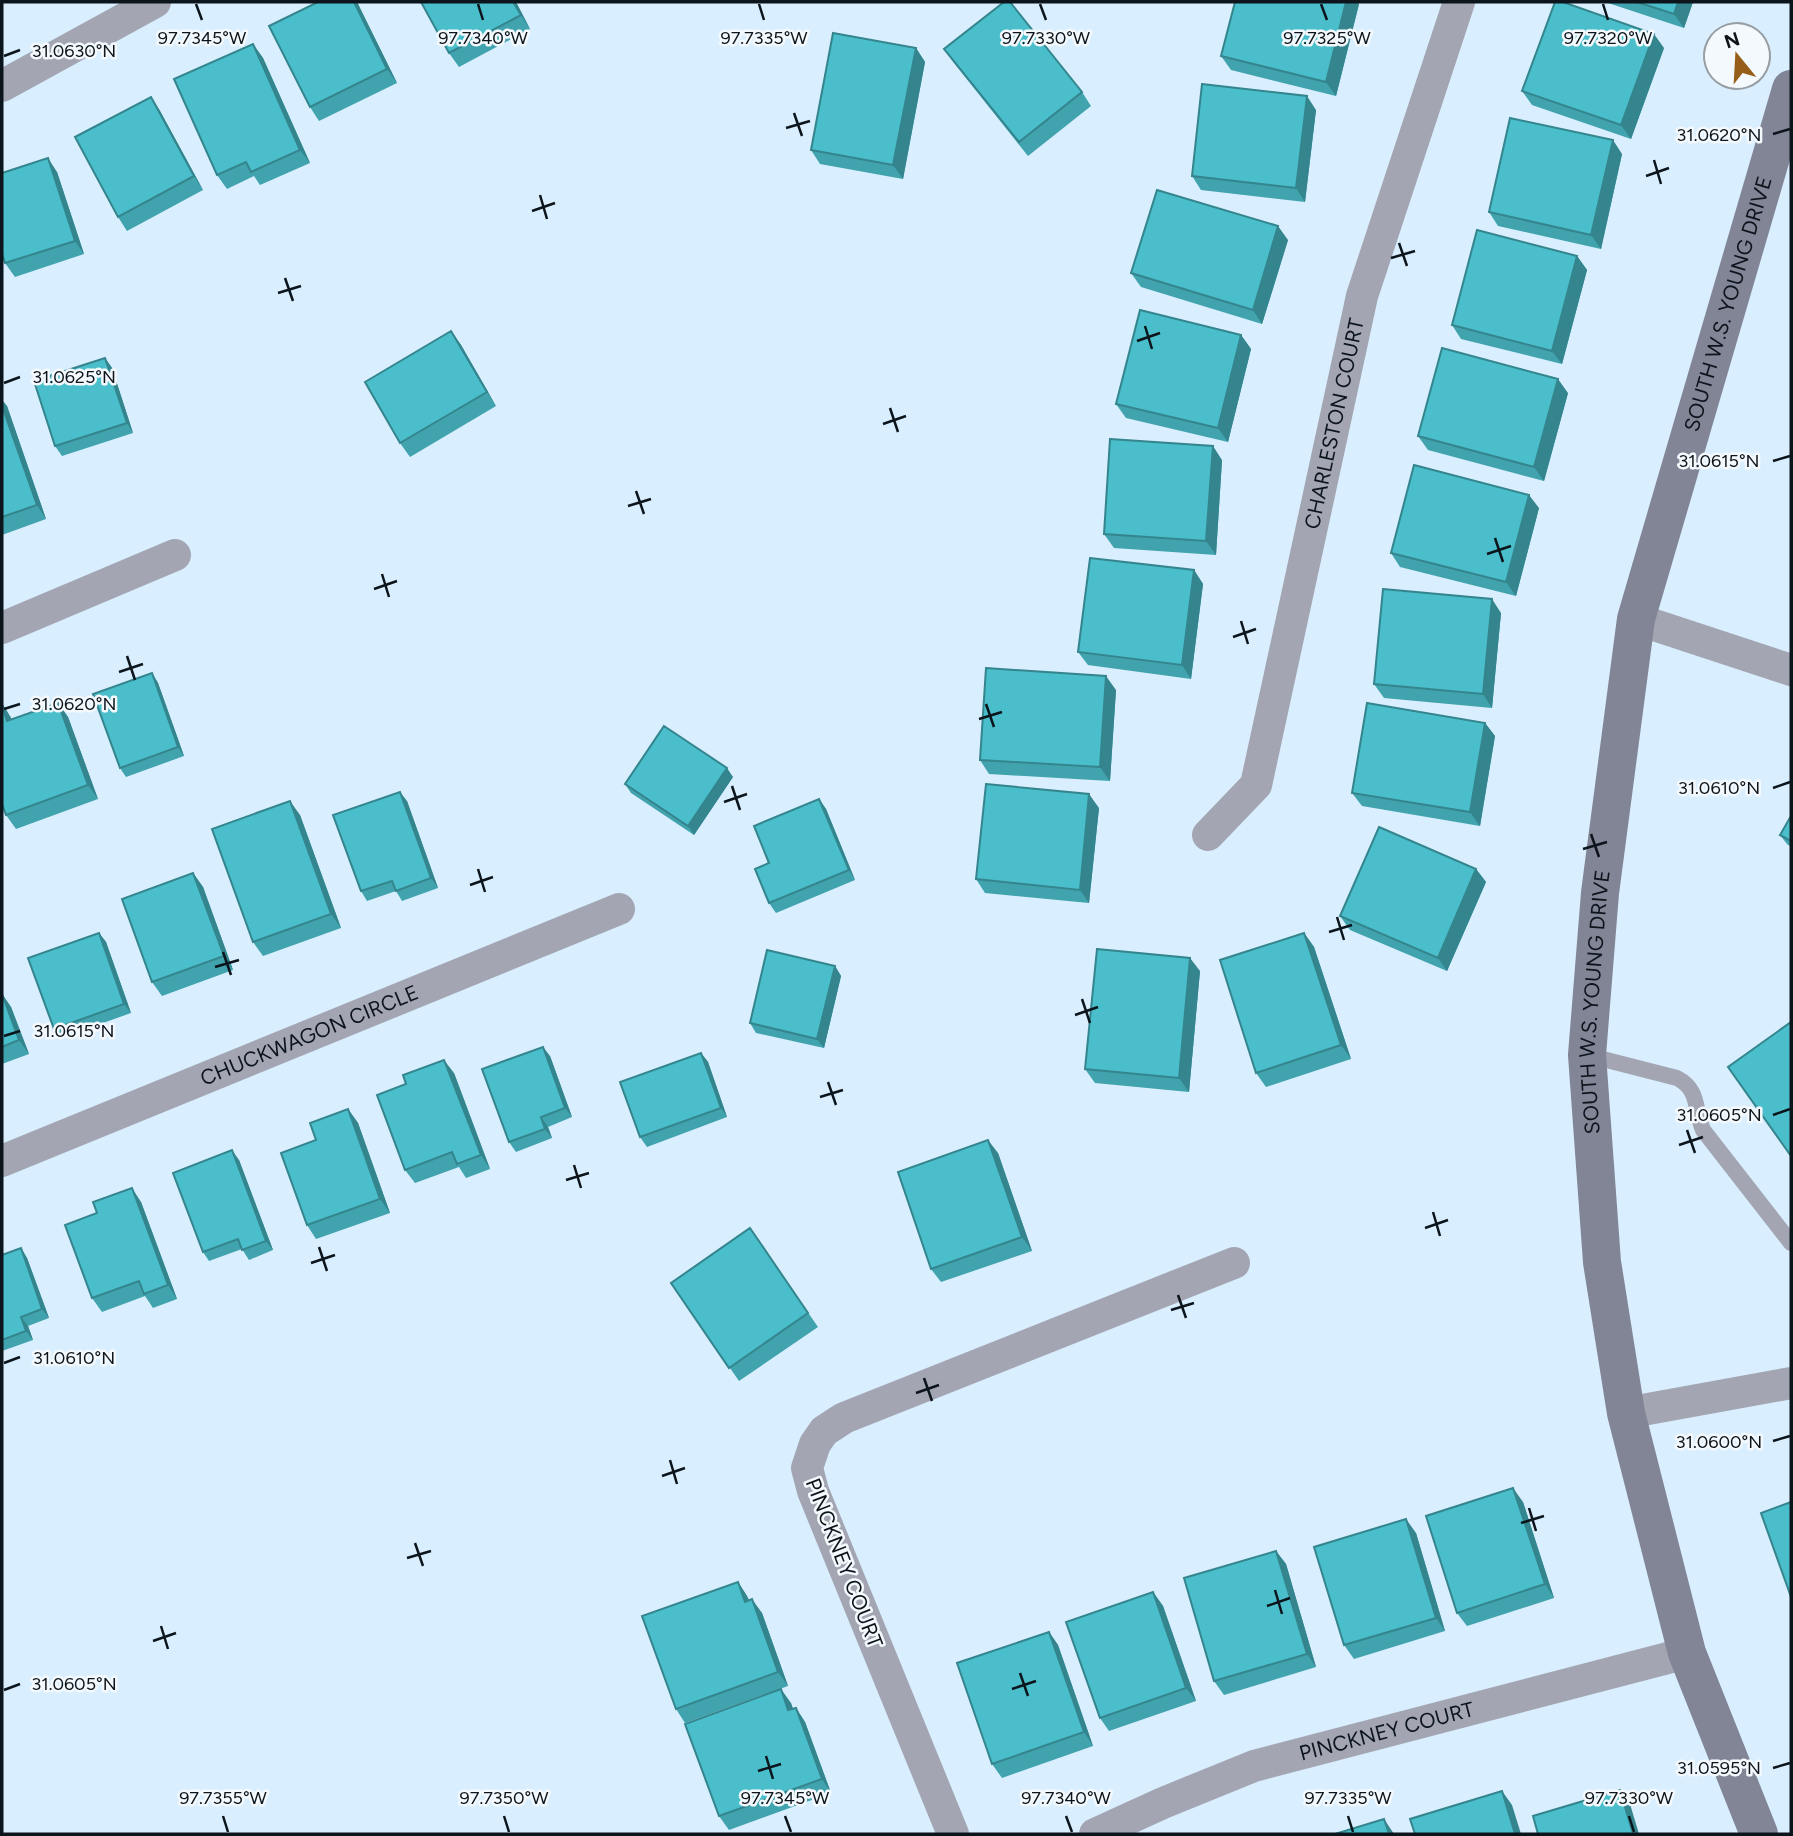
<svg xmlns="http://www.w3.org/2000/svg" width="1793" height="1836" viewBox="0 0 1793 1836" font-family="Figtree,sans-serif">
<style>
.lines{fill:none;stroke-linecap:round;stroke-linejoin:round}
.service{stroke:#a3a6b2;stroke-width:16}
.minor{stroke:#a3a6b2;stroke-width:32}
.secondary{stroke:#818596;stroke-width:38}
.wall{fill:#40a3ae}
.shaded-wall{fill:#34858d}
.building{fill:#4abeca;stroke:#34858d;stroke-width:2}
.ticks{fill:none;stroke:#0c151c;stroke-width:2.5}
.labels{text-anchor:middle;stroke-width:5;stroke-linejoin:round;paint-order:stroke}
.street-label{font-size:21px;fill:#0c151c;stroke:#f4f9fd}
.ticks-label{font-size:18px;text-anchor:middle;fill:#0c151c;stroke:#f4f9fd;stroke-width:5;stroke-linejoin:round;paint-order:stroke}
</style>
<rect width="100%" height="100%" fill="#d9eefe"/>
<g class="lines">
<!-- service -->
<path class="service" d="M1587,1055L1677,1078C1700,1090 1694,1109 1703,1130L1791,1243"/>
<!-- minor -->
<g class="minor">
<path d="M2,86L155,2"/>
<path d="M1636,619L1791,670"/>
<path d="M2,628L175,555"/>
<path id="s1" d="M1208,835L1256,785L1362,296L1459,2"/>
<path id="s2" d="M2,1161L619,909"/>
<path d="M1626,1413L1791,1383"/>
<path d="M953,1834L813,1491L807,1468L815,1444L824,1431L844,1418L1234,1263"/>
<path id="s3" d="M1095,1834L1163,1803L1254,1766L1687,1653"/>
</g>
<!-- secondary -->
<path class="secondary" id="s4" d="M1759,1834L1687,1653L1626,1413L1602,1262L1587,1055L1600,893L1636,619L1791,89"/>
</g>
<!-- wall -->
<path class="wall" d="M318,2H357L397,83L319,121L310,107Z
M516,2L530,29L459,67L449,53Z
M1605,2H1693L1684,28Z
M1359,4L1336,96L1231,70L1221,56Z
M253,44L263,58L310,163L260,185L254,176L227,189L217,175Z
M916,48L925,62L903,179L820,164L811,150Z
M1664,48L1631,139L1532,105L1522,91Z
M944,49L1082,92L1091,106L1028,156L954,63Z
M151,97L160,111L203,190L127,231L118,217Z
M1316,110L1305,202L1201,190L1192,176Z
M1622,154L1601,249L1498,226L1489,212Z
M57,172L84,254L15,277L5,263Z
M1288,240L1262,324L1141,287L1131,273Z
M1577,256L1587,270L1562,364L1461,339L1452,325Z
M451,331L461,345L496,406L410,457L400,443Z
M1241,335L1251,349L1228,442L1126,418L1116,404Z
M105,358L112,368L133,433L62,456L55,446Z
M1568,393L1544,481L1428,450L1418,436Z
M2,400L7,406L46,519L2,535Z
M1222,460L1216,555L1114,548L1104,534Z
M1539,508L1516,596L1400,567L1391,553Z
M1194,570L1203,584L1191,679L1088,665L1078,652Z
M1501,613L1492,708L1384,698L1374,684Z
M152,673L158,683L184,756L126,777L120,768Z
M1116,690L1110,781L989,774L980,760Z
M58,703L68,717L98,799L16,829L6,815L10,716L12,720Z
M1485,723L1495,736L1480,826L1362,806L1352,793Z
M733,777L694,835L631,793L625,784Z
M819,799L826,809L855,880L776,913L769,903V863Z
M407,801L438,888L402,901L396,891L367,901L361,891Z
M1099,808L1089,903L985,893L976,879Z
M300,815L341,928L263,956L253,942Z
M1791,816V847L1787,844L1780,835Z
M1476,869L1486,882L1447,971L1350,930L1340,916Z
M193,873L203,887L233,970L162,996L152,982Z
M99,933L106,942L131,1013L61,1038L54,1029Z
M1304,933L1314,947L1351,1059L1266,1087L1256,1073Z
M835,966L841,976L824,1048L756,1033L750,1023Z
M1200,971L1189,1092L1095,1083L1085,1069Z
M2,994L11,1007L29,1054L2,1064Z
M701,1053L708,1062L727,1117L647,1147L640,1137Z
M550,1056L572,1117L548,1127L552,1138L516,1152L509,1142Z
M454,1073L490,1169L466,1178L459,1167L415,1183L405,1170Z
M348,1109L358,1123L390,1213L316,1239L307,1225L316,1140Z
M998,1153L1032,1251L941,1282L931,1269Z
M239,1160L273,1250L249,1260L242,1249L209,1261L203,1252Z
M141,1202L177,1299L153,1308L145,1296L102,1312L92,1298Z
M750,1228L818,1327L739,1381L671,1283Z
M21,1248L27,1258L49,1318L28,1326L33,1340L2,1351V1255Z
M1523,1502L1554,1598L1467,1626L1457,1613Z
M1416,1533L1445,1631L1354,1659L1344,1645Z
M1276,1551L1286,1564L1316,1667L1224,1695L1214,1681Z
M738,1582L747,1596L749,1600L762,1613L788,1686L685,1723L676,1709Z
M1153,1592L1163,1606L1196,1701L1109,1731L1100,1718Z
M1049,1632L1058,1645L1093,1746L1002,1778L992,1764Z
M791,1703L793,1709L796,1708L805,1722L831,1793L729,1830L719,1816Z"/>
<!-- shaded-wall -->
<path class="shaded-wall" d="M354,2H357L397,83L387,69Z
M513,2H516L530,29L521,15Z
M1346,2H1358L1359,4L1336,96L1326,82Z
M1678,2H1693L1684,28L1674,14Z
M1654,34L1664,48L1631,139L1621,125Z
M253,44L263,58L310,163L300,150Z
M916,48L925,62L903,179L893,165Z
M1307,96L1316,110L1305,202L1296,188Z
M151,97L160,111L203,190L194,176Z
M1613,140L1622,154L1601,249L1591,235Z
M48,158L57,172L84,254L75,241Z
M1278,226L1288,240L1262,324L1253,310Z
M1577,256L1587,270L1562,364L1552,351Z
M451,331L461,345L496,406L487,392Z
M1241,335L1251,349L1228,442L1218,428Z
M105,358L112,368L133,433L127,423Z
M1558,379L1568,393L1544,481L1534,467Z
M2,400L7,406L46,519L37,505L2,406Z
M1213,446L1222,460L1216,555L1206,541Z
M1529,495L1539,508L1516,596L1506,582Z
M1194,570L1203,584L1191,679L1182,665Z
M1492,599L1501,613L1492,708L1483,694Z
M152,673L158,683L184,756L178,747Z
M1106,676L1116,690L1110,781L1100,767Z
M2,703L10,716L17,735L7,721Z
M58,703L68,717L98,799L88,785Z
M1485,723L1495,736L1480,826L1470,812Z
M727,768L733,777L694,835L688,826Z
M400,792L407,801L438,888L431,878Z
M1089,794L1099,808L1089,903L1080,890Z
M819,799L826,809L855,880L849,870Z
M290,801L300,815L341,928L331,914Z
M1476,869L1486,882L1447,971L1438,958Z
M193,873L203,887L233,970L224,956Z
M99,933L106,942L131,1013L124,1004Z
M1304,933L1314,947L1351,1059L1341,1045Z
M1190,958L1200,971L1189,1092L1179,1078Z
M835,966L841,976L824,1048L817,1039Z
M2,994L11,1007L29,1054L19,1040Z
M543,1047L550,1056L572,1117L565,1108Z
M701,1053L708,1062L727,1117L721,1108Z
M444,1060L454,1073L490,1169L481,1155Z
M348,1109L358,1123L390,1213L380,1199Z
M541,1117L548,1127L552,1138L545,1129Z
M988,1140L998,1153L1032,1251L1022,1237Z
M232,1150L239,1160L273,1250L266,1241Z
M132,1188L141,1202L177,1299L168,1285Z
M21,1248L27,1258L49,1318L42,1309Z
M21,1317L28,1326L33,1340L26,1331Z
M1513,1488L1523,1502L1554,1598L1545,1584Z
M1406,1519L1416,1533L1445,1631L1436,1618Z
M1276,1551L1286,1564L1316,1667L1307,1654Z
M738,1582L747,1596L755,1615L745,1602Z
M1153,1592L1163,1606L1196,1701L1186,1688Z
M752,1599L762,1613L788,1686L778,1672Z
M1049,1632L1058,1645L1093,1746L1084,1732Z
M781,1689L791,1703L798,1724L788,1710Z
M796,1708L805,1722L831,1793L822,1779Z
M1620,1790L1630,1804L1639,1834H1633Z
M1502,1791L1512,1805L1521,1834H1515Z
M1384,1819L1394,1834H1389Z"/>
<!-- building -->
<path class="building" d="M318,2H354L387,69L310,107L269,26Z
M421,2H513L521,15L449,53Z
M1004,2H1010L1082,92L1019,142L944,49Z
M1235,2H1346L1326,82L1221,56Z
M1555,2H1563L1654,34L1621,125L1522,91Z
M1637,2H1678L1674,14Z
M833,33L916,48L893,165L811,150Z
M253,44L300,150L251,172L246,162L217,175L174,79Z
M1202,84L1307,96L1296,188L1192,176Z
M151,97L194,176L118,217L75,137Z
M1510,118L1613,140L1591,235L1489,212Z
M48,158L75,241L5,263L2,254V173Z
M1157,190L1278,226L1253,310L1131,273Z
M1477,230L1577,256L1552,351L1452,325Z
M1140,310L1241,335L1218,428L1116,404Z
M451,331L487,392L400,443L365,382Z
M1442,348L1558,379L1534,467L1418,436Z
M105,358L127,423L55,446L34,381Z
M2,406L37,505L2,517Z
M1110,439L1213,446L1206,541L1104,534Z
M1414,465L1529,495L1506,582L1391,553Z
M1090,558L1194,570L1182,665L1078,652Z
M1383,589L1492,599L1483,694L1374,684Z
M986,668L1106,676L1100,767L980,760Z
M152,673L178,747L120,768L93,694Z
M58,703L88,785L6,815L2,804V705L7,721Z
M1367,703L1485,723L1470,812L1352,793Z
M664,726L727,768L688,826L625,784Z
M986,784L1089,794L1080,890L976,879Z
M400,792L431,878L396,891L392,881L361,891L333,815Z
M819,799L849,870L769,903L755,869L769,863L754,826Z
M290,801L331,914L253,942L212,829Z
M1791,816V841L1780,835Z
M1379,827L1476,869L1438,958L1340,916Z
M193,873L224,956L152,982L122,899Z
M99,933L124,1004L54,1029L28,958Z
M1304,933L1341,1045L1256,1073L1220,960Z
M1097,949L1190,958L1179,1078L1085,1069Z
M767,950L835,966L817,1039L750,1023Z
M2,994L19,1040L2,1047Z
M1791,1022V1156L1728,1067Z
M543,1047L565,1108L541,1117L545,1129L509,1142L482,1069Z
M701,1053L721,1108L640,1137L620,1082Z
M444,1060L481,1155L457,1164L452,1152L405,1170L377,1095L406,1084L403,1075Z
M348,1109L380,1199L307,1225L281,1153L316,1140L310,1123Z
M988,1140L1022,1237L931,1269L898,1172Z
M232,1150L266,1241L242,1250L238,1239L203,1252L173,1173Z
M132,1188L168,1285L144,1294L139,1281L92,1298L65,1225L97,1213L93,1202Z
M750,1228L808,1313L729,1368L671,1283Z
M21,1248L42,1309L21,1317L26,1331L2,1340V1255Z
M1513,1488L1545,1584L1457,1613L1426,1516Z
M1791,1502V1597L1761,1513Z
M1406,1519L1436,1618L1344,1645L1314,1547Z
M1276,1551L1307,1654L1214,1681L1184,1578Z
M738,1582L745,1602L752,1599L778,1672L676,1709L642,1616Z
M1153,1592L1186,1688L1100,1718L1066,1622Z
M1049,1632L1084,1732L992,1764L957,1663Z
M781,1689L788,1710L796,1708L822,1779L719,1816L685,1724Z
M1620,1790L1633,1834H1538L1533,1816Z
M1502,1791L1515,1834H1415L1410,1819Z
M1384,1819L1389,1834H1335Z"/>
<!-- ticks -->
<path class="ticks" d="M196,4L202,20M478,4L483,20M759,4L764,20M1040,4L1046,20M1321,4L1327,20M1603,4L1608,20M4,56L20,50M794,113L802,136M786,128L810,121M1773,134L1790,129M1654,160L1661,184M1646,176L1669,168M540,195L547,219M532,211L555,203M1399,243L1407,266M1391,258L1415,251M285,278L293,301M278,293L301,286M1145,326L1152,349M1137,341L1160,333M4,383L20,377M890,408L898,432M883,424L906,416M1773,461L1790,456M636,491L644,514M628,506L651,499M1495,538L1503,562M1487,554L1511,546M382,574L389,597M374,589L397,581M1241,621L1248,644M1233,637L1256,629M127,656L135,680M119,672L143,664M986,704L994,727M4,709L20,704M979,719L1002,712M732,786L740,810M1773,788L1790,782M724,802L747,794M1591,834L1599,857M1583,849L1607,842M478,869L485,892M470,885L493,877M1337,917L1344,940M1329,932L1352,925M223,952L231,975M215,967L239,960M1082,999L1090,1023M1075,1015L1098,1007M4,1036L20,1031M828,1082L836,1105M820,1097L843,1090M1773,1115L1790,1109M1687,1130L1695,1153M1679,1145L1703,1137M574,1165L581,1188M566,1180L589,1173M1433,1212L1440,1236M1425,1228L1448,1220M319,1247L327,1271M311,1263L335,1255M1178,1295L1186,1318M1171,1310L1194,1303M4,1363L20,1357M924,1378L932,1401M916,1393L939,1385M1773,1441L1790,1436M670,1460L677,1484M662,1476L685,1468M1529,1508L1536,1531M1521,1523L1544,1516M415,1543L423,1566M407,1558L431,1551M1275,1590L1282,1614M1267,1606L1290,1598M161,1626L168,1649M153,1641L176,1633M1020,1673L1028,1696M1012,1689L1036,1681M4,1690L20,1684M766,1756L773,1779M1773,1768L1790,1763M758,1771L781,1764M223,1816L228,1832M504,1816L509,1832M785,1816L791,1832M1066,1816L1072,1832M1348,1816L1353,1832M1629,1816L1634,1832"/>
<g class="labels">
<!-- street labels -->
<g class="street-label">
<text dy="7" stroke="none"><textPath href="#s4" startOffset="1570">SOUTH W.S. YOUNG DRIVE</textPath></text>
<text dy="7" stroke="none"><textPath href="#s1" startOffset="439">CHARLESTON COURT</textPath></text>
<text dy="7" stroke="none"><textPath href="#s4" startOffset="856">SOUTH W.S. YOUNG DRIVE</textPath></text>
<text dy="7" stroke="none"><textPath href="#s2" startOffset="332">CHUCKWAGON CIRCLE</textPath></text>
<text transform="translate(844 1563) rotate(69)" y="7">PINCKNEY COURT</text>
<text dy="7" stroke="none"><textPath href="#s3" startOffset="310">PINCKNEY COURT</textPath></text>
</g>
</g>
<g class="ticks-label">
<text x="202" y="44">97.7345°W</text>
<text x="483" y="44">97.7340°W</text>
<text x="764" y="44">97.7335°W</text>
<text x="1046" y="44">97.7330°W</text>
<text x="1327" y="44">97.7325°W</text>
<text x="1608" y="44">97.7320°W</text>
<text x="74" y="57">31.0630°N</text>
<text x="1719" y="141">31.0620°N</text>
<text x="74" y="383">31.0625°N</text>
<text x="1719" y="467">31.0615°N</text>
<text x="74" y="710">31.0620°N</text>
<text x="1719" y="794">31.0610°N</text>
<text x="74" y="1037">31.0615°N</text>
<text x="1719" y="1121">31.0605°N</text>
<text x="74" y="1364">31.0610°N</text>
<text x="1719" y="1448">31.0600°N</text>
<text x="74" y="1690">31.0605°N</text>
<text x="1719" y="1774">31.0595°N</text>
<text x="223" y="1804">97.7355°W</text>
<text x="504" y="1804">97.7350°W</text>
<text x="785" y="1804">97.7345°W</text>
<text x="1066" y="1804">97.7340°W</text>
<text x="1348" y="1804">97.7335°W</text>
<text x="1629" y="1804">97.7330°W</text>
</g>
<!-- border -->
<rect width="1793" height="1836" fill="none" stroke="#0c151c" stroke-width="7"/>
<!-- north arrow -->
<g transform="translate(1737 56) rotate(342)"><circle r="33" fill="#f4f9fd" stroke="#979ea3" stroke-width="2"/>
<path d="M0-5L12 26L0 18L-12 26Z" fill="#965e18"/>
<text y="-10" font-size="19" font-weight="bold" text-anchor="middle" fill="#0c151c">N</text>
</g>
</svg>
